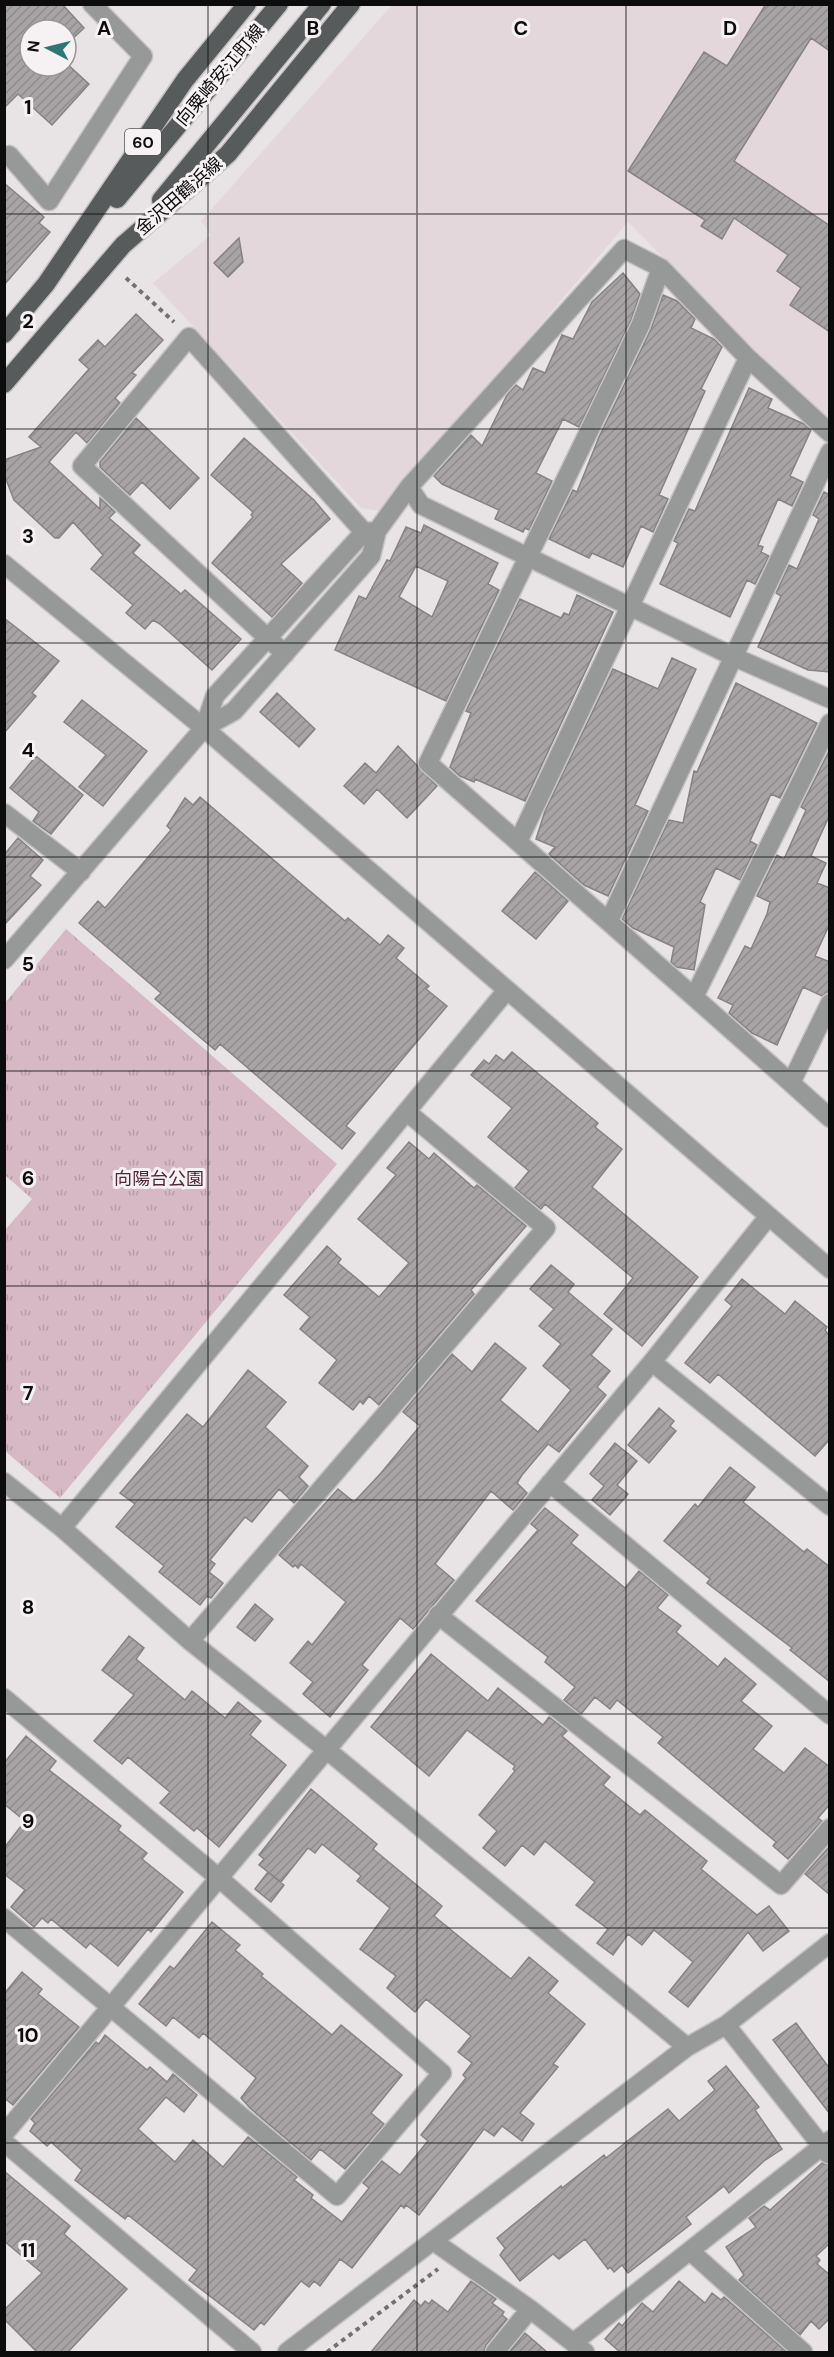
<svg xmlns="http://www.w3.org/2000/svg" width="834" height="2357" viewBox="0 0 834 2357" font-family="'DM Sans','Noto Sans JP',sans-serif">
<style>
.built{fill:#e3d7dc}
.park{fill:url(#park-tufts)}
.building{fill:url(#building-hatch);stroke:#868284;stroke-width:1.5;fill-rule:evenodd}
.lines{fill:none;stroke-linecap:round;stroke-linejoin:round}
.minor-casing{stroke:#c5c1c3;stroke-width:21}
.major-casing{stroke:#c5c1c3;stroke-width:21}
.path{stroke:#727071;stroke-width:4;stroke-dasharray:4.5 4.5;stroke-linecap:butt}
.minor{stroke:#979999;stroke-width:18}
.major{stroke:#585b5b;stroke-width:18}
.grid{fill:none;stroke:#0d0c0c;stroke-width:1.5;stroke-opacity:0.55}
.labels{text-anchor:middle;stroke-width:6;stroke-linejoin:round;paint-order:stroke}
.shield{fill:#f6f1f3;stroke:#535151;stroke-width:1.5}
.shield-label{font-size:16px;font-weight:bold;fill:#0d0c0c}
.street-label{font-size:18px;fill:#0d0c0c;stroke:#f6f1f3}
.park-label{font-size:18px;fill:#512438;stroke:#f6f1f3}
.grid-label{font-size:20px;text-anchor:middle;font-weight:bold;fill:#0d0c0c;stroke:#f6f1f3;stroke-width:6;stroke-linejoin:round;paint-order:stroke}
</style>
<defs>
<pattern id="park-tufts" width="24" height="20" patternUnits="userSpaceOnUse" patternTransform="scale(1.5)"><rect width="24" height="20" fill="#d6b9c4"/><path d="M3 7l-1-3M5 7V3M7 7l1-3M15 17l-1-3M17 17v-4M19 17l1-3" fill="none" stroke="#b69ea7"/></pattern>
<pattern id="building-hatch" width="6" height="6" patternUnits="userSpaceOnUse" patternTransform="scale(1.5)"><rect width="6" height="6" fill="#a8a4a6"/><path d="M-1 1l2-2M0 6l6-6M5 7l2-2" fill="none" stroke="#8f8c8e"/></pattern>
</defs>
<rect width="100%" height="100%" fill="#e8e4e6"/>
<!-- built -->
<path class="built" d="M392,5H829V424L628,222L381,511L361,508L153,283L211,235L201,221Z"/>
<!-- park -->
<path class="park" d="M66,929L337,1164L60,1498L5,1451V1230L32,1199L5,1175V1003Z"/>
<!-- building -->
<path class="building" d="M4,4H62L84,28L66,45V30H30V66H66V63L89,84L52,125L18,94L4,108Z
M766,4H830V51L811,38L734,161L830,226V332L790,305L801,288L777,271L788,255L734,218L722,239L701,226L705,220L628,171L704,52L727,66Z
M4,183L44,217L39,223L50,232L4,285Z
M239,238L243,262L228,277L214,263Z
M623,273L640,294L631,320L579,427L563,419L536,473L552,481L529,530L525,528L523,532L495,519L499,510L442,484L434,476L471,435L482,446L507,395L516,385L523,390L533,368L545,373L562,335L573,339L592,302Z
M663,295L677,301L695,319L691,328L714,339L722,347L701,389L705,391L659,495L668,499L653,532L641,526L623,567L592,553L589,558L549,539L573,490L577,492L599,437L651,329Z
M136,314L163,340L132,373L136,375L115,398L120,403L87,443L76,432L49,462L100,509V498L115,512L109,518L140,545L133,553L181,594L185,590L241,639L212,670L160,624L153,620L145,629L126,613L133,605L91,569L103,555L73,522L59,538H55L14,500L4,474V460L41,447L29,437L89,369L79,360L98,340L105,347Z
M749,388L772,399L768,408L804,424L811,430L790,476L803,482L792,506L778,499L758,545L763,547L761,552L769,556L755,584L747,580L730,617L660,584L678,543L674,541L689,509L695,511Z
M136,418L199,478L170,509L142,482L130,495L100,467V462Z
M244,438L314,500L330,519L281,564L302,583L272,617L212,563L253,517L251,515L253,512L211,475Z
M824,492L830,495V672L808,670L758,647L781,596L776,593L789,565L797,569L819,519L813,515Z
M424,525L498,563L488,584L499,590L446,701L335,650L359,596L366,599L387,560L390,561L406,527L421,533ZM416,566L448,581L432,617L399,597Z
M577,595L613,612L525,801L475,779L474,782L460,776L450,767L471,713L466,711L520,599L561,618L564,613L569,615Z
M4,618L59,661L32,693L36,696L4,733Z
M672,658L696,669L635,805L648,811L608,896L584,885L549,854L555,847L536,839L545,811L613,669L658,689Z
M736,683L817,723L780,798L771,794L750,841L757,845L740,880L716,868L700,902L705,905L694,970L676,967L671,962L674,947L633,928L622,919L669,820L683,823L694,771L697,772Z
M277,693L315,729L299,747L260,712Z
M82,700L147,751L103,806L79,787L106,755L64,722Z
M398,746L437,786L407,818L377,789L364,804L344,786L365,763L376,773Z
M830,749V814L811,856L826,863L817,883L830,888V923L815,956L830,962V992L822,996L803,987L777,1045L752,1033L729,1013L733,1005L718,998L745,946L751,949L767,914L770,902L757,896L777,855L784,859L806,810L801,807Z
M36,756L83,795L51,834L33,821L39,812L10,788Z
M200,797L345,921L348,918L380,945L388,935L404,948L396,958L429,986L426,989L447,1006L346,1126L355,1133L342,1149L220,1044L215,1050L155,999L161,993L79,923L98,901L105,908L171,830L167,826L185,798L193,805Z
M18,838L43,860L30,876L41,885L4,925V855Z
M535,872L568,901L536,939L502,911Z
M512,1052L598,1123L595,1127L622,1149L592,1187L698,1277L642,1346L604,1314L633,1278L545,1204L541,1209L515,1188L529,1171L488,1137L512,1108L471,1075L484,1060L489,1064L496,1055L504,1061Z
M409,1142L429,1159L434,1153L474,1188L477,1185L526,1226L471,1290L474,1294L379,1405L369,1396L363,1404L360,1401L353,1410L319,1383L337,1360L300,1329L310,1317L284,1295L327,1246L341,1259L338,1263L379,1297L409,1263L358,1219L396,1175L387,1168Z
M551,1265L574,1284L568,1292L612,1329L591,1355L610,1371L597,1387L606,1395L559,1452L548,1444L522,1475L517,1483L527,1493L513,1510L491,1491L435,1564L454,1580L413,1629L400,1618L362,1665L368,1670L330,1717L303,1694L313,1682L290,1663L308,1641L312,1645L346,1602L301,1564L298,1568L295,1565L293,1567L279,1555L338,1489L354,1502L381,1473L420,1426L403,1412L452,1354L472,1372L495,1343L526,1368L500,1400L538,1432L571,1390L543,1366L561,1344L539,1326L554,1309L530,1289Z
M742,1279L785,1314L795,1301L827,1327L825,1330L830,1337V1439L815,1456L718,1374L710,1383L685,1363L732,1306L725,1300Z
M248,1370L286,1402L265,1427L308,1466L299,1477L308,1486L294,1503L279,1489L252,1522L245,1517L210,1560L215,1564L209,1572L223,1583L211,1598L207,1596L200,1605L159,1572L164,1566L116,1527L135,1504L120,1493L187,1414L203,1427Z
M659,1408L674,1421L670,1426L676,1431L649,1463L628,1445Z
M615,1443L637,1461L617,1485L628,1494L610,1515L592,1500L604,1486L590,1474Z
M730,1467L755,1487L743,1502L804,1552L807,1549L830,1567V1682L790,1650L792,1648L707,1583L710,1579L664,1541L695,1504L698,1507Z
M545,1508L578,1535L571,1543L625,1588L639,1571L668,1595L657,1608L681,1626L676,1632L718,1667L725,1658L756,1684L741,1701L772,1726L753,1749L784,1773L805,1748L830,1767V1804L818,1818L822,1821L788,1859L773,1846L776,1842L658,1743L663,1737L617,1700L610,1709L595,1697L581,1714L564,1700L575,1687L545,1662L548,1657L476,1601L538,1530L531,1524Z
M255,1604L273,1619L255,1641L237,1627Z
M129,1636L144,1648L136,1659L185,1700L192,1691L225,1718L238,1702L261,1721L250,1735L286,1765L219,1847L197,1828L194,1831L160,1803L170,1792L128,1757L122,1764L94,1741L134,1695L102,1670Z
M431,1654L488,1701L498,1688L543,1725L549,1717L567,1731L562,1736L610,1777L603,1785L640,1815L645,1810L707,1861L701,1869L757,1915L769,1906L789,1931L763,1951L748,1932L688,2007L669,1992L693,1962L654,1930L642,1945L628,1934L613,1955L597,1943L608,1929L576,1905L595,1882L545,1841L534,1855L522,1845L505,1866L483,1848L497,1831L479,1815L515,1771L513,1769L515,1766L467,1730L429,1776L371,1727Z
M26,1736L56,1761L49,1770L121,1826L118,1830L147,1853L142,1859L183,1892L151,1932L148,1929L118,1966L90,1943L86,1948L51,1919L48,1923L42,1918L34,1927L11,1907L25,1890L4,1874V1848L25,1821L4,1804V1763Z
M311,1789L377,1844L373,1849L442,1906L434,1916L511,1979L529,1957L558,1981L548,1993L585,2024L553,2064L558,2067L520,2113L534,2124L522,2141L502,2126L494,2136L484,2129L419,2215L406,2205L404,2208L401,2205L352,2268L340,2259L320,2286L314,2281L309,2287L301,2281L264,2325L261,2322L254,2330L189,2280L197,2270L128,2215L125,2219L75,2180L82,2170L51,2142L47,2146L30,2131L35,2123L31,2119L96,2042L99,2044L105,2035L147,2070L150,2067L167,2082L173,2074L197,2095L184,2112L166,2097L138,2129L175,2162L193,2140L223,2167L248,2137L297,2177L294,2180L313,2195L311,2198L342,2222L369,2188L363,2183L382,2161L400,2175L428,2141L421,2135L466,2078L463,2075L472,2063L458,2052L471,2036L426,1999L415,2012L387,1988L396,1976L360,1949L390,1908L357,1881L361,1876L322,1844L315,1853L308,1848L281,1882L259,1865L264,1859L259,1855Z
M830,1846V1895L805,1874Z
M268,1872L284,1885L271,1902L255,1889Z
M212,1922L240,1945L235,1950L263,1974L261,1976L332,2035L341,2025L402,2075L371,2113L384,2124L345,2169L320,2149L311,2160L250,2108L241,2098L256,2078L203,2033L199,2038L173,2017L166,2026L139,2004L170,1966L174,1969Z
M22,1972L42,1989L38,1994L79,2027L13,2105L4,2098V1994Z
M796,2023L830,2069V2114L773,2040Z
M726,2066L759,2107L755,2110L782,2149L764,2161L729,2193L724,2186L686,2217L691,2224L628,2273L622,2265L614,2272L610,2267L608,2269L585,2239L559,2259L553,2254L520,2281L500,2255L505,2248L497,2238L561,2186L562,2188L604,2155L606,2158L668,2109L679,2121L715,2090L708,2081Z
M822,2163L830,2165V2243L816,2256L820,2260L817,2264L830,2275V2318L819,2329L811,2321L800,2335L739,2280L744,2275L726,2247L756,2227L749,2218L764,2206L770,2210Z
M4,2171L70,2226L64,2234L127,2289L68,2352H37L4,2319V2310L42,2273L4,2241Z
M471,2281L496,2299L492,2303L504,2312L502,2315L507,2319L486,2345L484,2352H371L414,2300L421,2306L425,2301L429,2304L432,2300L448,2312Z
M679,2281L705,2303L712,2293L721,2300L724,2297L787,2352H620L605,2339L619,2323L622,2326L642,2303L653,2312Z
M525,2333L547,2352H509Z"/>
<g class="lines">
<defs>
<path id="minor" d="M9,155L49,201L143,56L92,4
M748,358L518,842L428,763L641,324L661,268L748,358L830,433
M409,487L624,249L661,268
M4,564L204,728L830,1269
M285,654L82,466L189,337L364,532L377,531
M830,723L694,997L791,1083L830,1003
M204,728L215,696L364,532
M4,813L81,872
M518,842L694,997
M609,921L830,452
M4,960L204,728L234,711L371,556L377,531L409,487L421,505L734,657L830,699
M791,1083L830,1118
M652,1362L830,1506
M4,1482L62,1528L190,1641L327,1750L687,2047
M550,1483L830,1715
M62,1528L507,990
M438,1615L781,1885L830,1828
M190,1641L546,1228L407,1112
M4,1698L220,1879L442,2073L337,2196L4,1918
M726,2025L828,2154
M4,2134L652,1362L768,1217
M4,2142L252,2352
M433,2241L530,2309L585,2352
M690,2251L803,2352
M573,2343L830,2140
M287,2352L687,2047L726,2025L830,1943
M495,2352L530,2309"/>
<path id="major" d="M117,199L279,4
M161,200L322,4
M4,334L46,284L185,80L247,4
M4,384L123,245L228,154L351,4"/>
</defs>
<!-- minor casing -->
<use href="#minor" class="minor-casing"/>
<!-- major casing -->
<use href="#major" class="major-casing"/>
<!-- path -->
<path class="path" d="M126,278L174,322
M327,2352L438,2269"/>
<!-- minor -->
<use href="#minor" class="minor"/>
<!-- major -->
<use href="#major" class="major"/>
</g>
<!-- grid -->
<path class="grid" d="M208,4V2352M417,4V2352M626,4V2352M4,214H830M4,429H830M4,643H830M4,857H830M4,1071H830M4,1286H830M4,1500H830M4,1714H830M4,1928H830M4,2143H830"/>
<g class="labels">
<!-- shield labels -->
<rect class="shield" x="125" y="129" width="36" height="26" rx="4.5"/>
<g class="shield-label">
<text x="143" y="148">60</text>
</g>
<!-- street labels -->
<g class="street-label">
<text transform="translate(220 75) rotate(-50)" y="6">向粟崎安江町線</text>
<text transform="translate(179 196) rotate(-41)" y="6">金沢田鶴浜線</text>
</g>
<!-- park labels -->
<g class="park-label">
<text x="159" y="1185">向陽台公園</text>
</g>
</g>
<g class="grid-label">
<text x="104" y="35">A</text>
<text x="313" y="35">B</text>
<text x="521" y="35">C</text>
<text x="730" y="35">D</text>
<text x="28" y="114">1</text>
<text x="28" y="328">2</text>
<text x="28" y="543">3</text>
<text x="28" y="757">4</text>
<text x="28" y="971">5</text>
<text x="28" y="1185">6</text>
<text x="28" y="1400">7</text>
<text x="28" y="1614">8</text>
<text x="28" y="1828">9</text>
<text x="28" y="2042">10</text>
<text x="28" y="2257">11</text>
</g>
<!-- border -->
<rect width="834" height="2357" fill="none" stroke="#0d0c0c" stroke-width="12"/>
<!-- north arrow -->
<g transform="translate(48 48) rotate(277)"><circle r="28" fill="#f6f1f3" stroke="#999597" stroke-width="1.5"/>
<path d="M0-4.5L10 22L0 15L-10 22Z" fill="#2d7775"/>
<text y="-9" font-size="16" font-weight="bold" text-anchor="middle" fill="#0d0c0c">N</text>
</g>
</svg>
